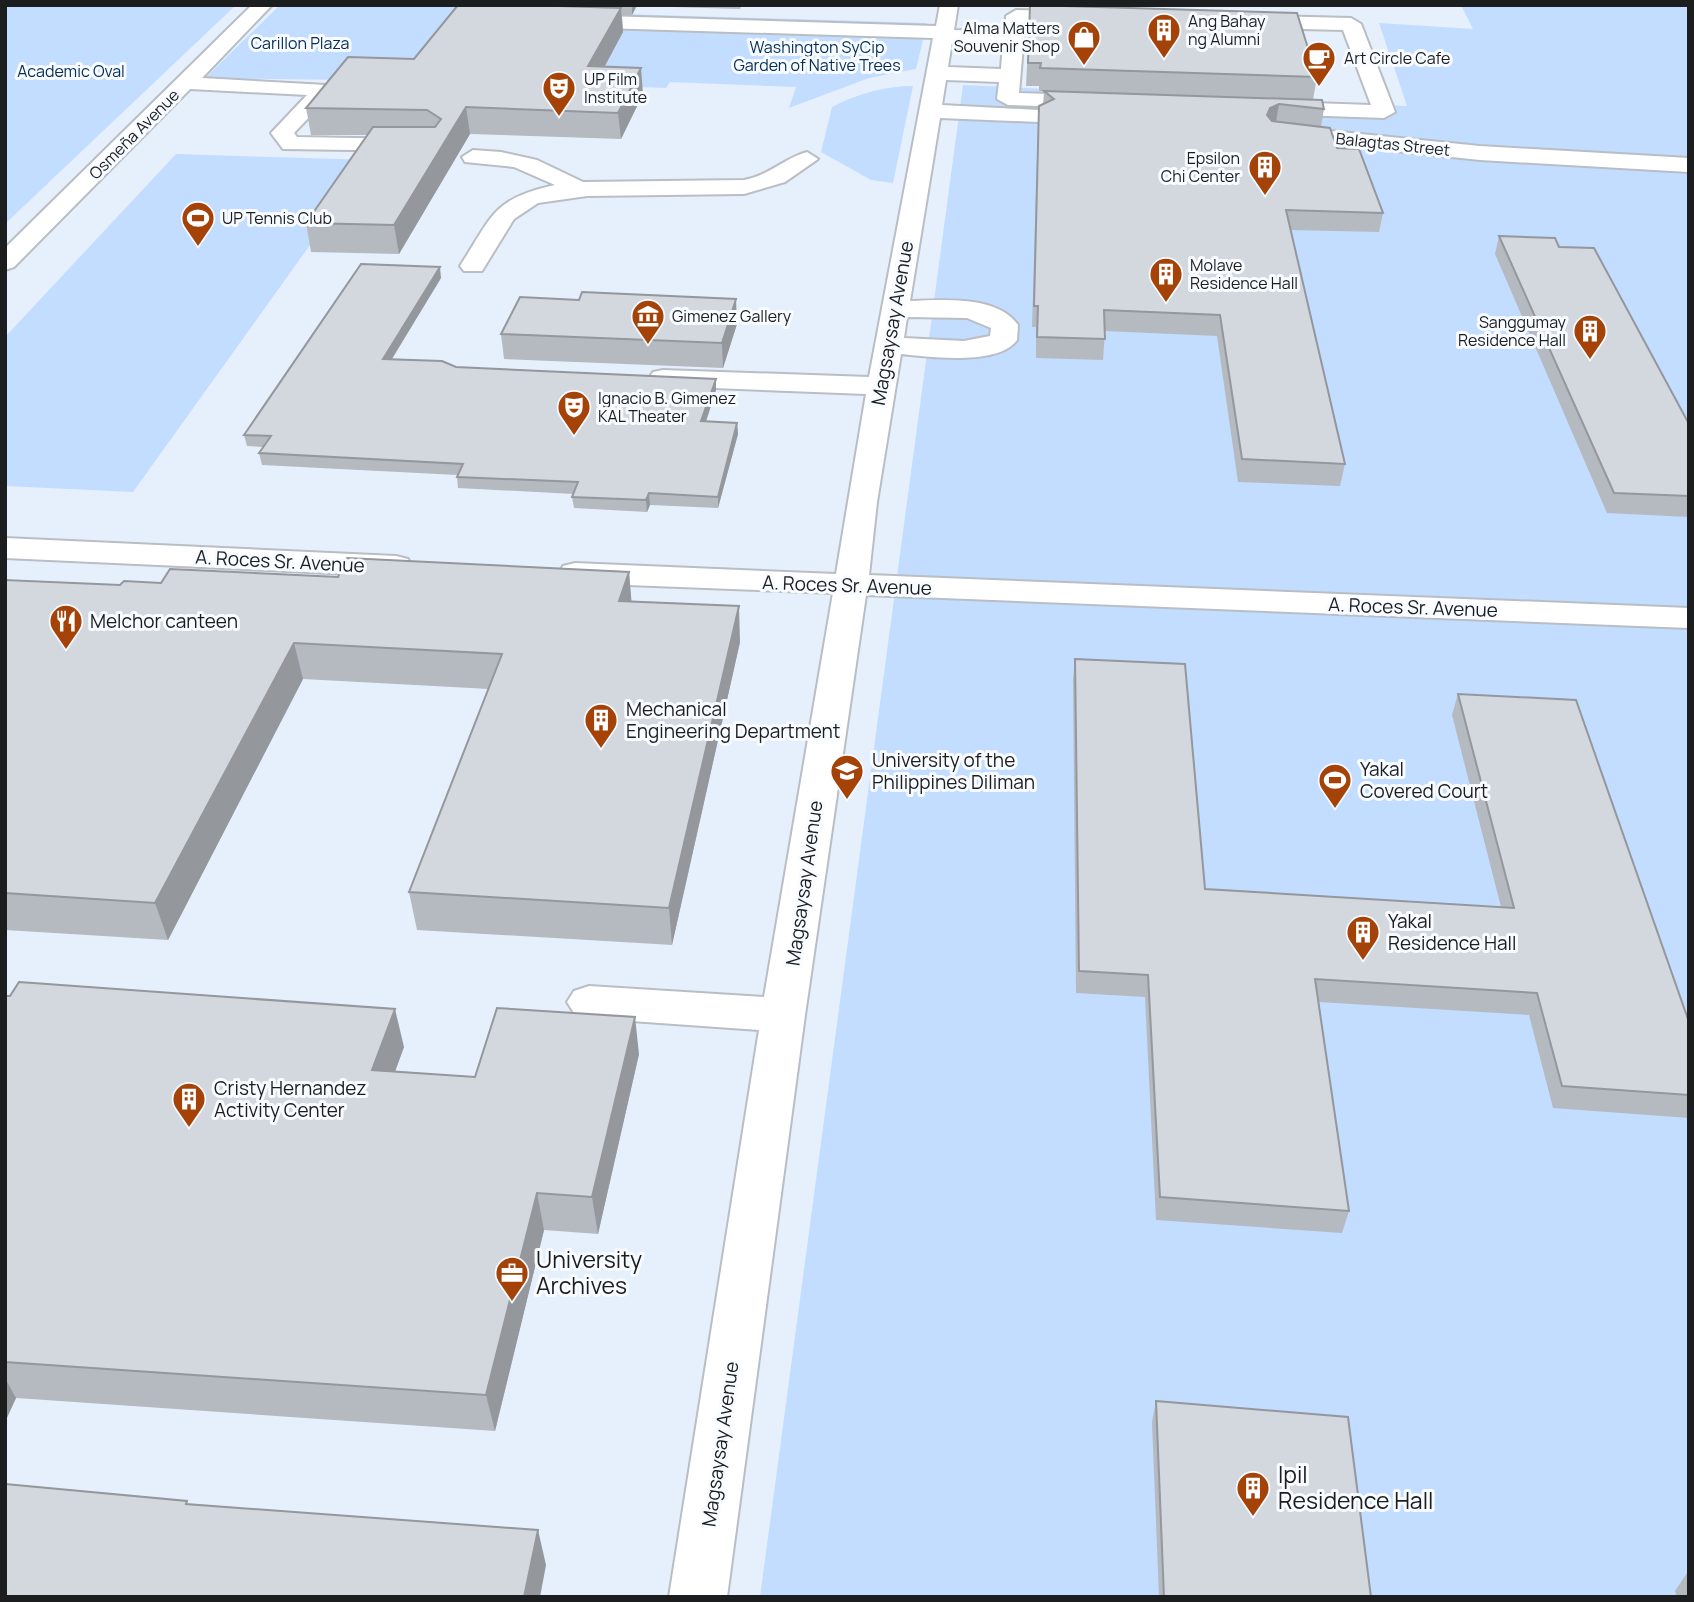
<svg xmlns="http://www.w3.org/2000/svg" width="1694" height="1602" viewBox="0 0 1694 1602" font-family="Manrope,sans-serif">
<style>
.built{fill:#e6f0fd}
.green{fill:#c2ddff}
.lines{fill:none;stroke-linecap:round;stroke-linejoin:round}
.minor-casing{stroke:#b9bec4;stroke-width:4}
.minor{fill:#fff;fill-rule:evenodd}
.wall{fill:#b5bac0}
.shaded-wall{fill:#94979c}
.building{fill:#d3d8df;stroke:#94979c;stroke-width:2}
.labels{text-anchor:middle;stroke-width:6;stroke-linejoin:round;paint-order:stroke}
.far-poi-label{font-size:16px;fill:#1b1d1f;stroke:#f8fbff;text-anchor:start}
.far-park-label{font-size:16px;fill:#042c56;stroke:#f8fbff}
.far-street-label{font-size:16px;fill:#1b1d1f;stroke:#f8fbff}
.street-label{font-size:19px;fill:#1b1d1f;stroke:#f8fbff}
.poi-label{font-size:19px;fill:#1b1d1f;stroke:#f8fbff;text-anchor:start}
.near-poi-label{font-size:23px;fill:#1b1d1f;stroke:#f8fbff;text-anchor:start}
</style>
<rect width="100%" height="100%" fill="#f8fbff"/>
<!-- built -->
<path class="built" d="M5,5H1689V1597H5Z"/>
<!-- green -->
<path class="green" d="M5,5H236L5,224Z
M280,5H561L557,12L927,23L916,69L869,78L789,108L796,87L670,82L666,88L501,82L205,78Z
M1461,5H1689V1597H760L963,85L1407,106L1379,23L1473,29Z
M913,86L893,183L871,180L821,152L832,107C857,94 884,86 913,86Z
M176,154L371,160L133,492L5,486V337Z"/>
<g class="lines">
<defs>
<path id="minor" d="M252,5H272L202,78L326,85L332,93L294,133L297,137L413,139L424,146L421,151L283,149L271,133L307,95L190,89L14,267L5,270V248Z
M940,5H958L954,30L1005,32L1006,16L1016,10L1351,18L1361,24L1395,112L1384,118L1008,105L997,99L999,82L946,80L942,105L1039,110L1050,116L1039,122L940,118L910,301C942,300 997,295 1018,325L1017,340C999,366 929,357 901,354L877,502L869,575L1689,608V628L866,595L805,1015L727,1597H669L759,1030L589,1018L574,1013L567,1002L574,991L589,986L764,997L833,593L575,583L563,580L559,573L563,566L575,563L836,574L866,394L663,386L653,384L649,378L653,372L663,370L869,377L933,38L570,27L560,21L570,15L936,26ZM1025,22L1343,30L1371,105L1019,93ZM952,42L1003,44L1001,69L948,67ZM907,317L967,318L991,328L990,336L964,341L904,338Z
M1281,126L1480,146L1689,158V172L1480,160L1273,138L1270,133L1273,128Z
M473,150L501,152L537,160L583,182L744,180C768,176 785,158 807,152L818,159L785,182L744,194L587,196L538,203L514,219L482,271H464L460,266C493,215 492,199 555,185L514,167L465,162L462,157Z
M5,538L396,556L408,559L412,566L408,573L396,576L5,558Z"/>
</defs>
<!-- minor casing -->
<use href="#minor" class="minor-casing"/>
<!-- minor -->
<use href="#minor" class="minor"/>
</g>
<!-- wall -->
<path class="wall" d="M458,5H742L740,9L637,6L632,15H622L623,32L604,67L643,94L621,139L470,134L399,254L311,252L306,223L367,135H311L306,108L414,59Z
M1030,5H1104V7L1317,77L1313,100L1324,109L1321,127L1383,213L1379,232L1290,230L1345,464L1340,486L1238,482L1217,336L1105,331L1103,360L1036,358V327H1032L1038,125L1039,106L1043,105L1044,91H1039V86H1026Z
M1499,236L1559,247L1689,424V517L1607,513L1495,254Z
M441,278L392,359L456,367L716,390L706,422L737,423L738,434L718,508L650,505L647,512L574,508L572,497L574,494L458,488L457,477V475L262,465L259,453L263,447L247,446L244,435Z
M737,324L723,368L504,359L501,334Z
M629,572L631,602L740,642L672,945L417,930L409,892L489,689L303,679L168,940L5,930V575L7,580L120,585L161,583L338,577Z
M1075,659L1205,889L1501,907L1452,715L1458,694L1689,1022V1118L1553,1108L1529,1015L1319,1002L1349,1211L1342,1233L1156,1220L1145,997L1076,993L1073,680Z
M5,996L404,1047L395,1071L475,1077L639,1054L598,1234L544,1230L495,1431L16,1398L5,1422Z
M1156,1401L1371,1597H1159L1152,1422Z
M1689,1570V1597H1677L1675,1591Z"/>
<!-- shaded-wall -->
<path class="shaded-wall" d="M632,5H637L632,15Z
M621,8L623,32L591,92L588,66Z
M641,68L643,94L621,139L618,113Z
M1279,104L1276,122L1267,126V115L1270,108Z
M466,107L470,134L399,254L394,225Z
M440,267L441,278L385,370L383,359Z
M736,299L737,324L723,368L722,343Z
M716,379V390L702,433L701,421Z
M737,423L738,434L718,508V497Z
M649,493L650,505L647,512L646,500Z
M629,572L632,607L619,601Z
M739,606L740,642L672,945L669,908Z
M294,643L303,679L168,940L155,903Z
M395,1009L404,1047L382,1107L372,1070Z
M635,1017L639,1054L598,1234L592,1197Z
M537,1193L544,1230L495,1431L486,1395Z
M5,1378L16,1398L5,1422Z
M538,1530L546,1565L540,1597H524Z"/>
<!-- building -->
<path class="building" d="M458,5H526L621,8L588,66L641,68L618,113L466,107L394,225L306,223L373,127H435L441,119L427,110L306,108L348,57L414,59Z
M1030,5L1297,13L1317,77L1040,68L1041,63H1028Z
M1044,91L1322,100L1324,109L1279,104L1270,108L1267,115L1272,121L1330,128L1337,148L1359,149L1383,213L1286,210L1345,464L1242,459L1220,315L1104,310L1105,339L1037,337L1038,306H1034L1039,106L1054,99Z
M1499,236L1555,238L1559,247L1594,248L1689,424V496L1614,493Z
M361,264L440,267L383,359L442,361L456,367L716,379L701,421L737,423L718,497L649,493L646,500L572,497L578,482L457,477L463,464L259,453L271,436L244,435Z
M582,292L736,299L722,343L501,334L520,297L579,300Z
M347,558L629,572L619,601L739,606L669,908L409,892L502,654L294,643L155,903L5,893V580L120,585L124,581L161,583L170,569L338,577Z
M1075,659L1185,664L1205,889L1514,908L1458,694L1576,700L1689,1022V1095L1562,1086L1537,993L1315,979L1349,1211L1160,1197L1148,975L1079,971Z
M19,982L395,1009L372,1070L475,1077L497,1008L635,1017L592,1197L537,1193L486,1395L5,1362V996H10Z
M1156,1401L1348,1417L1371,1597H1164Z
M5,1484L187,1501L186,1504L538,1530L524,1597H5Z"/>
<!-- icons -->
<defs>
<symbol id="building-pin" viewBox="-11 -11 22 30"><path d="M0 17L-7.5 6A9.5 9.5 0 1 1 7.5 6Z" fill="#a54207" stroke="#f8fbff"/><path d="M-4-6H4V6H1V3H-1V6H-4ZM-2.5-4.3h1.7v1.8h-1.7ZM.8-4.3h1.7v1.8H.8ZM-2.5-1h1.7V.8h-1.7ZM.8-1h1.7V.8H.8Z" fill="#fff"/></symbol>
<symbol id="shop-pin" viewBox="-11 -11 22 30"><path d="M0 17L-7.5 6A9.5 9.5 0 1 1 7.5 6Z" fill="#a54207" stroke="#f8fbff"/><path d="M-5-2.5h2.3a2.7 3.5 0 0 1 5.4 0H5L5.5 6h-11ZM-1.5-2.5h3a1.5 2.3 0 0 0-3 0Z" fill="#fff"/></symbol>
<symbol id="cafe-pin" viewBox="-11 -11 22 30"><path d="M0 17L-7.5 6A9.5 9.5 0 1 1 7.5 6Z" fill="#a54207" stroke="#f8fbff"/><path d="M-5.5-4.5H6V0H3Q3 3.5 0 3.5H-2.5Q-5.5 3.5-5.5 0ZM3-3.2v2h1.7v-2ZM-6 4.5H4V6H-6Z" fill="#fff"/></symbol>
<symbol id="theatre-pin" viewBox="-11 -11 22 30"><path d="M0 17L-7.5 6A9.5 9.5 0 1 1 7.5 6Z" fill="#a54207" stroke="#f8fbff"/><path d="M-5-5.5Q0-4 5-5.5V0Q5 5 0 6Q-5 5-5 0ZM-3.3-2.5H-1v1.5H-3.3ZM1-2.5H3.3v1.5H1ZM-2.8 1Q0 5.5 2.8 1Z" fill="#fff"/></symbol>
<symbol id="stadium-pin" viewBox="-11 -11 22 30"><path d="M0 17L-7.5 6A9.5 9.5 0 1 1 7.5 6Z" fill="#a54207" stroke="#f8fbff"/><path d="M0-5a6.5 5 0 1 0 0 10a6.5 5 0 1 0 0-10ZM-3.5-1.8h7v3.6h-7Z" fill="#fff"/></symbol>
<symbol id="museum-pin" viewBox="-11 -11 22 30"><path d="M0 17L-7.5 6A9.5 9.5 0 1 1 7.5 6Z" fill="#a54207" stroke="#f8fbff"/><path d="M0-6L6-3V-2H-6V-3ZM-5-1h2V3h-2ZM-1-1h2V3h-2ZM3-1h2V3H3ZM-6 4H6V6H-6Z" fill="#fff"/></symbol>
<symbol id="restaurant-pin" viewBox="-11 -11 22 30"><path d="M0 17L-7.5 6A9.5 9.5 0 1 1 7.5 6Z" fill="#a54207" stroke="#f8fbff"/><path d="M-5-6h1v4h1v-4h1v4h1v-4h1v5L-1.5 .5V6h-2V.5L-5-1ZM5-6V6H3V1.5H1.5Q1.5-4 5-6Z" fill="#fff"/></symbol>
<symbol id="university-pin" viewBox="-11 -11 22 30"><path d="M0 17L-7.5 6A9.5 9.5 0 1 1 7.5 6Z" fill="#a54207" stroke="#f8fbff"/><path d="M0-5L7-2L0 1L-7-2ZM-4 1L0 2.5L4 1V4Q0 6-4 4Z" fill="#fff"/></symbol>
<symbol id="office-pin" viewBox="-11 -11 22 30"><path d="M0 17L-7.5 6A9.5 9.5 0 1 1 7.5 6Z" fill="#a54207" stroke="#f8fbff"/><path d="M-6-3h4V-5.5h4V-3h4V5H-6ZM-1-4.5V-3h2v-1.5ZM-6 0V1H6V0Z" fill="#fff"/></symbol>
</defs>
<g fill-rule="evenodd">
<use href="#building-pin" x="1145" y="11" width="38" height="52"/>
<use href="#shop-pin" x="1065" y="18" width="38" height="52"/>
<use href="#cafe-pin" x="1300" y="39" width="38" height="52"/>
<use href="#theatre-pin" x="540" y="69" width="38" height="52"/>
<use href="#building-pin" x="1246" y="148" width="38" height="52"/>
<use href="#stadium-pin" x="179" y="199" width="38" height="52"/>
<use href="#building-pin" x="1147" y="255" width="38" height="52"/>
<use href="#museum-pin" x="629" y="297" width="38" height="52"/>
<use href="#building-pin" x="1571" y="312" width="38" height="52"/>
<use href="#theatre-pin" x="555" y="388" width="38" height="52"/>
<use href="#restaurant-pin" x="47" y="602" width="38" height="52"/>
<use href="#building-pin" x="582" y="701" width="38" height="52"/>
<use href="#university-pin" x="828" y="752" width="38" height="52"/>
<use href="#stadium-pin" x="1316" y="761" width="38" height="52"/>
<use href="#building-pin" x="1344" y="913" width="38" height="52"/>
<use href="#building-pin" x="170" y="1080" width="38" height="52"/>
<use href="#office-pin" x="493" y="1254" width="38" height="52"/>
<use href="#building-pin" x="1234" y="1469" width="38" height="52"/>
</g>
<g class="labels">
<!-- far-poi labels -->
<g class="far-poi-label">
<text x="1188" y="27">Ang Bahay<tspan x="1188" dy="18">ng Alumni</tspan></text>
<text x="1060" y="34" text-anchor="end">Alma Matters<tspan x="1060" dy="18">Souvenir Shop</tspan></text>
<text x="1344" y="64">Art Circle Cafe</text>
<text x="584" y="85">UP Film<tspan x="584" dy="18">Institute</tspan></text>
<text x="1240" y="164" text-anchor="end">Epsilon<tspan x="1240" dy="18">Chi Center</tspan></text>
<text x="222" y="224">UP Tennis Club</text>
<text x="1190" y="271">Molave<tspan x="1190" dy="18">Residence Hall</tspan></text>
<text x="672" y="322">Gimenez Gallery</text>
<text x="1566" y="328" text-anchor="end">Sanggumay<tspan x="1566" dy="18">Residence Hall</tspan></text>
<text x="598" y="404">Ignacio B. Gimenez<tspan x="598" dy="18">KAL Theater</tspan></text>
</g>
<!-- far-park labels -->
<g class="far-park-label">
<text x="300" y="49">Carillon Plaza</text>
<text x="817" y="53">Washington SyCip<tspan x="817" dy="18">Garden of Native Trees</tspan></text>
<text x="71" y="77">Academic Oval</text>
</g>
<!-- far-street labels -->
<g class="far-street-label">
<text transform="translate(134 134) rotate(-45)" y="6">Osmeña Avenue</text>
<text transform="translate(1393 144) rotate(6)" y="6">Balagtas Street</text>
</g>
<!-- street labels -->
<g class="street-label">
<text transform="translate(892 323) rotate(-80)" y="7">Magsaysay Avenue</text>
<text transform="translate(280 561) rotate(3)" y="7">A. Roces Sr. Avenue</text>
<text transform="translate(847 585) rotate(2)" y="7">A. Roces Sr. Avenue</text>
<text transform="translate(1413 607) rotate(2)" y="7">A. Roces Sr. Avenue</text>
<text transform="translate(804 883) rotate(-82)" y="7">Magsaysay Avenue</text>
<text transform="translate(720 1444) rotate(-82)" y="7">Magsaysay Avenue</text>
</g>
<!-- poi labels -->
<g class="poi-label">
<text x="90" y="628">Melchor canteen</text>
<text x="626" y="716">Mechanical<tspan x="626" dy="22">Engineering Department</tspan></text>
<text x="872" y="767">University of the<tspan x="872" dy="22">Philippines Diliman</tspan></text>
<text x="1360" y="776">Yakal<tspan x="1360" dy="22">Covered Court</tspan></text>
<text x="1388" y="928">Yakal<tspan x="1388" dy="22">Residence Hall</tspan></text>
<text x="214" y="1095">Cristy Hernandez<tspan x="214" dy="22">Activity Center</tspan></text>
</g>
<!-- near-poi labels -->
<g class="near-poi-label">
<text x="536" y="1268">University<tspan x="536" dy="26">Archives</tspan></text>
<text x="1278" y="1483">Ipil<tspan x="1278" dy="26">Residence Hall</tspan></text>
</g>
</g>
<!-- border -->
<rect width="1694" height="1602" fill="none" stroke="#1b1d1f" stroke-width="14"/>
</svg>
